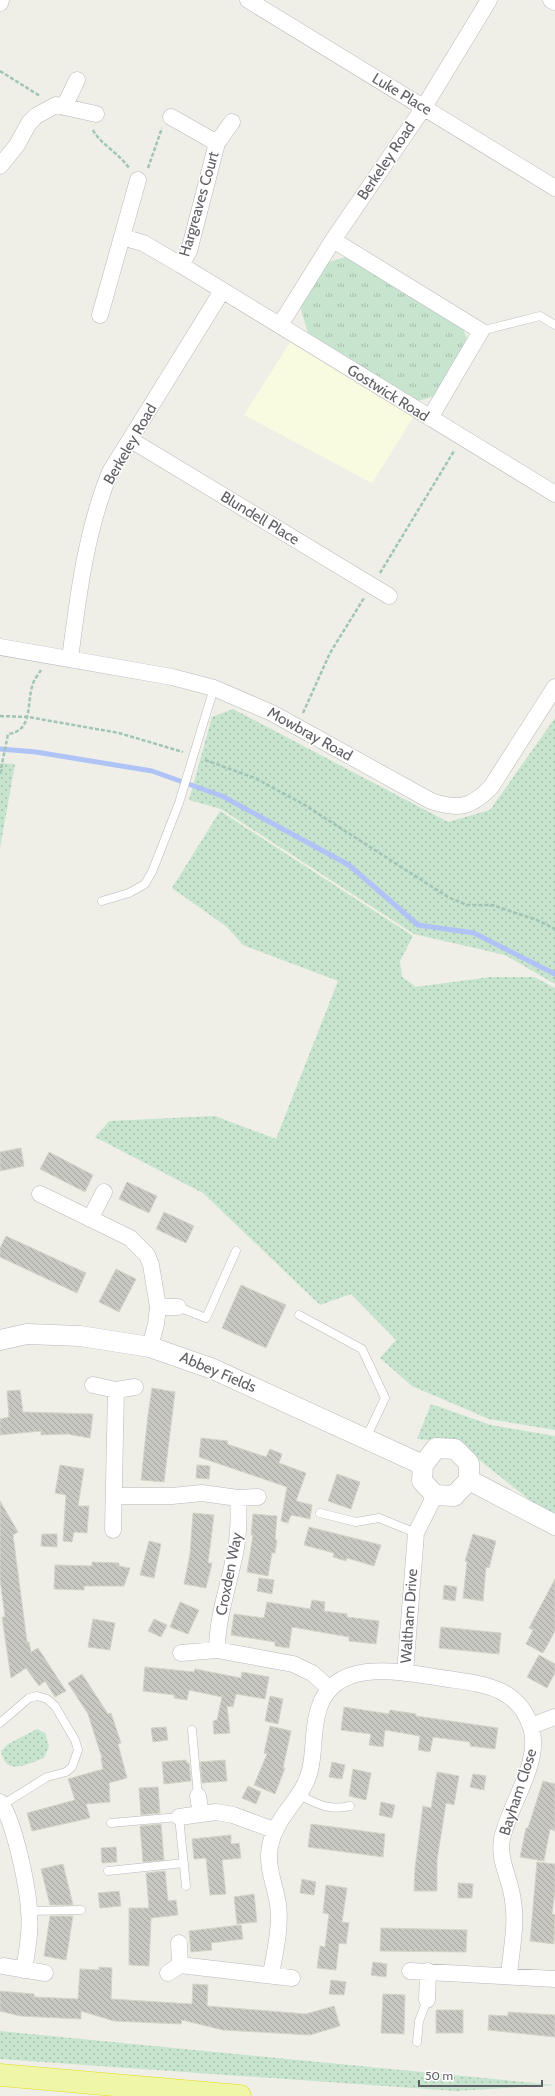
<svg xmlns="http://www.w3.org/2000/svg" width="555" height="2096" viewBox="0 0 555 2096" font-family="Cabin,sans-serif">
<style>
.commercial{fill:#f9fbe1}
.grass{fill:url(#grass-tufts)}
.park{fill:url(#park-dots)}
.lines{fill:none;stroke-linecap:round;stroke-linejoin:round}
.stream{stroke:#afc3f7;stroke-width:5}
.building{fill:url(#building-back-hatch);stroke:#d4d4c6}
.service-casing{stroke:#b7b8bc;stroke-width:9}
.minor-casing{stroke:#b7b8bc;stroke-width:17}
.tertiary-casing{stroke:#b7b8bc;stroke-width:21}
.trunk-casing{stroke:#e1de16;stroke-width:23}
.path{stroke:#a0c5b5;stroke-width:2.5;stroke-dasharray:4 2;stroke-linecap:butt}
.service{stroke:#fff;stroke-width:8}
.minor{stroke:#fff;stroke-width:16}
.tertiary{stroke:#fff;stroke-width:20}
.trunk{stroke:#f0f6a7;stroke-width:22}
.labels{text-anchor:middle;stroke-width:3;stroke-linejoin:round;paint-order:stroke}
.street-label{font-size:15px;fill:#5f6066;stroke:#fff}
</style>
<defs>
<pattern id="grass-tufts" width="24" height="20" patternUnits="userSpaceOnUse"><rect width="24" height="20" fill="#c7e4cf"/><path d="M3 7l-1-3M5 7V3M7 7l1-3M15 17l-1-3M17 17v-4M19 17l1-3" fill="none" stroke="#a5bcac"/></pattern>
<pattern id="park-dots" width="8" height="8" patternUnits="userSpaceOnUse"><rect width="8" height="8" fill="#c7e4cf"/><path d="M2 2h.1M6 6h.1" fill="none" stroke="#a5bcac" stroke-width="1.8" stroke-linecap="round"/></pattern>
<pattern id="building-back-hatch" width="6" height="6" patternUnits="userSpaceOnUse"><rect width="6" height="6" fill="#c8c8c2"/><path d="M-1 5l2 2M0 0l6 6M5-1l2 2" fill="none" stroke="#a6a6a1"/></pattern>
</defs>
<rect width="100%" height="100%" fill="#efefe8"/>
<!-- commercial -->
<path class="commercial" d="M291,341L414,416L372,483L244,415Z"/>
<!-- grass -->
<path class="grass" d="M349,256L461,324L469,344L439,395L418,401L308,333L300,306L325,263Z"/>
<!-- park -->
<path class="park" d="M233,709L448,822L490,810L555,718V984L505,955L414,934L221,809L189,800L212,717Z
M0,763L15,764L0,848Z
M220,811L413,936L400,961L402,977L416,987L490,977H534L555,988V1430L489,1419L412,1386L380,1358L396,1340L351,1294L320,1305L203,1193L95,1137L109,1121L215,1116L276,1139L338,981L243,945L227,927L172,888Z
M431,1404L491,1425L555,1436V1514L541,1509L463,1447L442,1441L417,1439Z
M37,1729L45,1733L49,1746L44,1758C26,1764 6,1777 1,1751L8,1744Z
M0,2031L555,2085L456,2091L0,2059Z"/>
<g class="lines">
<!-- stream -->
<path class="stream" d="M0,749L36,752L152,771L222,796L349,865L418,925L474,933L555,974"/>
</g>
<!-- building -->
<path class="building" d="M21,1148L24,1166L0,1171V1152Z
M49,1152L93,1175L85,1192L40,1169Z
M127,1182L157,1196L149,1213L119,1199Z
M164,1212L194,1226L186,1243L156,1229Z
M6,1236L86,1273L77,1293L0,1257V1248Z
M116,1269L136,1279L119,1312L99,1302Z
M241,1285L286,1305L266,1348L222,1328Z
M152,1388L175,1392L164,1482L141,1480L148,1415Z
M20,1390L23,1412L93,1414L90,1438L67,1434L41,1435V1431L0,1435V1419L9,1417L7,1391Z
M201,1438L228,1441L227,1444L266,1457L270,1449L282,1454L279,1463L306,1473L296,1501L312,1505L310,1519L291,1515L288,1523L281,1521L287,1487L199,1457Z
M60,1465L84,1469L78,1506H89L87,1533L74,1532L72,1542L63,1541L66,1495L55,1493Z
M197,1465L210,1466L209,1479L196,1478Z
M337,1474L360,1482L351,1509L328,1501Z
M0,1501L18,1532L13,1535L27,1642H29L31,1652L38,1648L66,1691L55,1697L45,1681L39,1686L26,1668L11,1678L2,1617H5L0,1579Z
M193,1513L214,1515L208,1563H212L206,1588L184,1584L190,1554Z
M253,1514L277,1516L275,1540H277L275,1553H272L268,1576L247,1572L253,1535H251Z
M309,1527L381,1545L374,1566L347,1558L346,1561L333,1557L334,1553L304,1545Z
M42,1534H57V1547L41,1546Z
M473,1534L496,1541L489,1568L486,1567L483,1601L463,1598L467,1562L465,1561Z
M149,1541L161,1544L154,1578L140,1575Z
M92,1562L119,1563V1566L130,1568L124,1586H84V1590L54,1589L55,1565L92,1566Z
M259,1578L274,1580L272,1594L257,1591Z
M555,1579V1631L543,1653L526,1644L533,1630L529,1628Z
M444,1585L457,1587L455,1601L443,1599Z
M312,1600L325,1602L324,1611L347,1614V1617L379,1621L376,1644L349,1641V1637L292,1627L289,1648L275,1646V1642L231,1635L234,1614L264,1618L267,1602L310,1609Z
M180,1602L199,1610L188,1634L170,1627Z
M93,1619L115,1623L110,1650L88,1647Z
M154,1619L167,1625L161,1637L148,1631Z
M441,1627L501,1633L499,1654L439,1648Z
M539,1655L555,1664V1673L547,1688L527,1677Z
M145,1667L194,1672L195,1669L241,1678L242,1672L269,1677L265,1699L236,1694L233,1707L227,1706L230,1733L214,1734L213,1721L217,1720L222,1697L189,1690L187,1700L174,1698V1695L143,1691Z
M82,1674L108,1714L111,1713L121,1743L118,1744L127,1778L109,1783L110,1802L86,1804L90,1818L32,1831L27,1813L75,1800L68,1779L103,1769L101,1758H102L88,1714L68,1683Z
M270,1696L283,1699L278,1724L265,1721Z
M344,1707L389,1714L390,1710L416,1714V1716L498,1728L495,1749L470,1746V1742L433,1737L430,1752L418,1750L420,1736L385,1730L383,1747L369,1745L371,1734L341,1730Z
M270,1726L291,1731L283,1768H285L275,1794L254,1785L267,1754L264,1753Z
M166,1727L168,1740L153,1742L151,1728Z
M186,1760L187,1763H189L191,1781L164,1784L162,1762Z
M225,1760L227,1781L202,1783L200,1762Z
M332,1762L345,1765L342,1779L329,1777Z
M353,1769L371,1773L366,1800L349,1796Z
M437,1772L459,1776L454,1805L446,1803L437,1860V1891H414L415,1868L423,1806L431,1808Z
M473,1774L486,1776L484,1790L470,1787Z
M543,1781L555,1784V1831L550,1829L544,1861L520,1857L526,1828H528Z
M248,1786L261,1792L256,1804L242,1798Z
M158,1787L160,1813L141,1815L139,1788Z
M381,1802L395,1805L392,1818L379,1815Z
M161,1824L164,1860L143,1862L140,1826Z
M311,1824L385,1834L383,1857L308,1847Z
M231,1835V1844L239,1843L241,1858L222,1860L226,1894L210,1895L206,1858L194,1859L192,1839Z
M116,1847L117,1862L102,1863L101,1848Z
M537,1862L555,1864V1891L552,1914L555,1915L554,1944L530,1941Z
M63,1864L73,1905H50L41,1869Z
M165,1871L168,1901L176,1900L178,1915L151,1918L149,1966L129,1965V1908H149L146,1873Z
M302,1879L316,1882L314,1895L300,1893Z
M458,1883L473,1884L472,1898H458Z
M326,1885L347,1888L342,1922L349,1923L346,1944L339,1943L336,1970L317,1968L320,1946L325,1947L329,1914L323,1913Z
M119,1891L121,1906L100,1908L98,1893Z
M254,1894L257,1922L237,1924L234,1897Z
M50,1916H73L66,1960L44,1956Z
M241,1925L243,1939L211,1943L212,1950L191,1952L189,1931Z
M381,1928L467,1930L466,1952L380,1951Z
M373,1962L387,1964L386,1977L371,1975Z
M99,1967L112,1968L111,1999L192,2004L193,1984L208,1985L207,2006L306,2014L334,2006L340,2026L310,2035L223,2030L182,2020L181,2024L114,2021L81,2011V2019L20,2016L0,2011V1991L34,1994V1997L78,1999L80,1969L99,1970Z
M331,1980L346,1982L344,1995L329,1994Z
M383,1994L405,1995L404,2034L381,2033Z
M436,2010H463V2033H436Z
M508,2012L555,2015V2037L488,2030L489,2015L508,2016Z"/>
<g class="lines">
<defs>
<path id="service" d="M481,331L540,316L555,325
M102,901L129,893L145,884L152,872L179,803L214,688
M178,1307L206,1318L236,1251
M299,1315L362,1349L385,1398L366,1438
M320,1513L356,1522L379,1518L416,1533
M0,1723L29,1698L37,1696L47,1699L55,1706L75,1740L78,1750L72,1767L66,1772L47,1777L2,1805
M192,1730L198,1796
M299,1795C317,1804 329,1811 350,1806
M111,1823L179,1817L186,1886
M108,1871L184,1863
M29,1911L81,1910
M417,2042L419,2021L427,2000"/>
<path id="minor" d="M248,0L555,188
M551,0L555,2
M0,3L1,0
M64,107L77,80
M171,117L217,143L189,251L181,265
M217,143L232,122
M0,166L17,145L29,123L36,116L56,105L96,114
M122,237L143,243L181,265L555,494
M333,240L481,331L430,418
M100,315L138,180
M280,325L333,240L424,107L489,0
M131,440L389,596
M0,647L172,677L214,688L272,713L431,801C458,810 471,808 491,787L555,687
M70,659C78,596 86,531 110,472L222,291
M40,1194L130,1238L147,1255L151,1265L158,1307L156,1324L150,1347
M90,1219L104,1192
M158,1307H178
M93,1385L116,1390L135,1387
M114,1496H172L202,1493L238,1498L258,1497
M113,1530L116,1390
M217,1650C217,1617 229,1585 235,1553C239,1535 239,1516 238,1498
M181,1653L217,1650L293,1664L312,1673L329,1688
M405,1673L416,1533L435,1495
M531,1726L555,1717
M198,1796L201,1814
M0,1802C14,1819 28,1888 29,1911C31,1931 27,1951 24,1970
M179,1817L216,1812L233,1815L274,1830
M179,1943L180,1965
M3,1966L45,1973
M410,1971L555,1979
M168,1973L180,1965L292,1978
M271,1974C275,1952 281,1927 278,1904C275,1884 266,1867 270,1846C277,1813 303,1800 310,1770C315,1750 312,1728 319,1708C336,1655 407,1673 448,1679C483,1684 518,1687 531,1727C542,1763 509,1804 502,1839C498,1861 511,1880 513,1901C517,1925 511,1951 509,1975
M427,2000L428,1971"/>
<path id="tertiary" d="M0,1340L27,1334L80,1336L150,1347L213,1369L423,1465
M436,1448L455,1449L469,1463V1480L454,1496L435,1495L422,1481L423,1465Z
M469,1480L555,1525"/>
<path id="trunk" d="M0,2075L240,2096"/>
</defs>
<!-- service casing -->
<use href="#service" class="service-casing"/>
<!-- minor casing -->
<use href="#minor" class="minor-casing"/>
<!-- tertiary casing -->
<use href="#tertiary" class="tertiary-casing"/>
<!-- trunk casing -->
<use href="#trunk" class="trunk-casing"/>
<!-- path -->
<path class="path" d="M0,71L40,96
M93,130C99,143 119,153 129,168
M148,168L162,128
M380,573L454,451
M303,713L330,653L364,598
M0,716L28,717L119,733L183,752
M205,760L255,778L303,804L448,897L467,905H492L537,920L555,929
M0,774L8,734C34,731 26,702 33,684C34,679 39,674 41,670"/>
<!-- service -->
<use href="#service" class="service"/>
<!-- minor -->
<use href="#minor" class="minor"/>
<!-- tertiary -->
<use href="#tertiary" class="tertiary"/>
<!-- trunk -->
<use href="#trunk" class="trunk"/>
</g>
<g class="labels">
<!-- street labels -->
<g class="street-label">
<text transform="translate(402 94) rotate(31)" y="5">Luke Place</text>
<text transform="translate(386 161) rotate(-56)" y="5">Berkeley Road</text>
<text transform="translate(199 204) rotate(-74)" y="5">Hargreaves Court</text>
<text transform="translate(388 393) rotate(32)" y="5">Gostwick Road</text>
<text transform="translate(130 444) rotate(-60)" y="5">Berkeley Road</text>
<text transform="translate(260 518) rotate(31)" y="5">Blundell Place</text>
<text transform="translate(310 734) rotate(29)" y="5">Mowbray Road</text>
<text transform="translate(218 1372) rotate(23)" y="5">Abbey Fields</text>
<text transform="translate(229 1574) rotate(-79)" y="5">Croxden Way</text>
<text transform="translate(409 1616) rotate(-86)" y="5">Waltham Drive</text>
<text transform="translate(518 1792) rotate(-72)" y="5">Bayham Close</text>
</g>
</g>
<!-- scale -->
<path d="M419 2080v6h123v-6" fill="none" stroke="#5f6066" stroke-width="2"/>
<text x="425" y="2080" font-size="12" fill="#5f6066" stroke="#ffffff" stroke-width="3" paint-order="stroke">50 m</text>
</svg>
